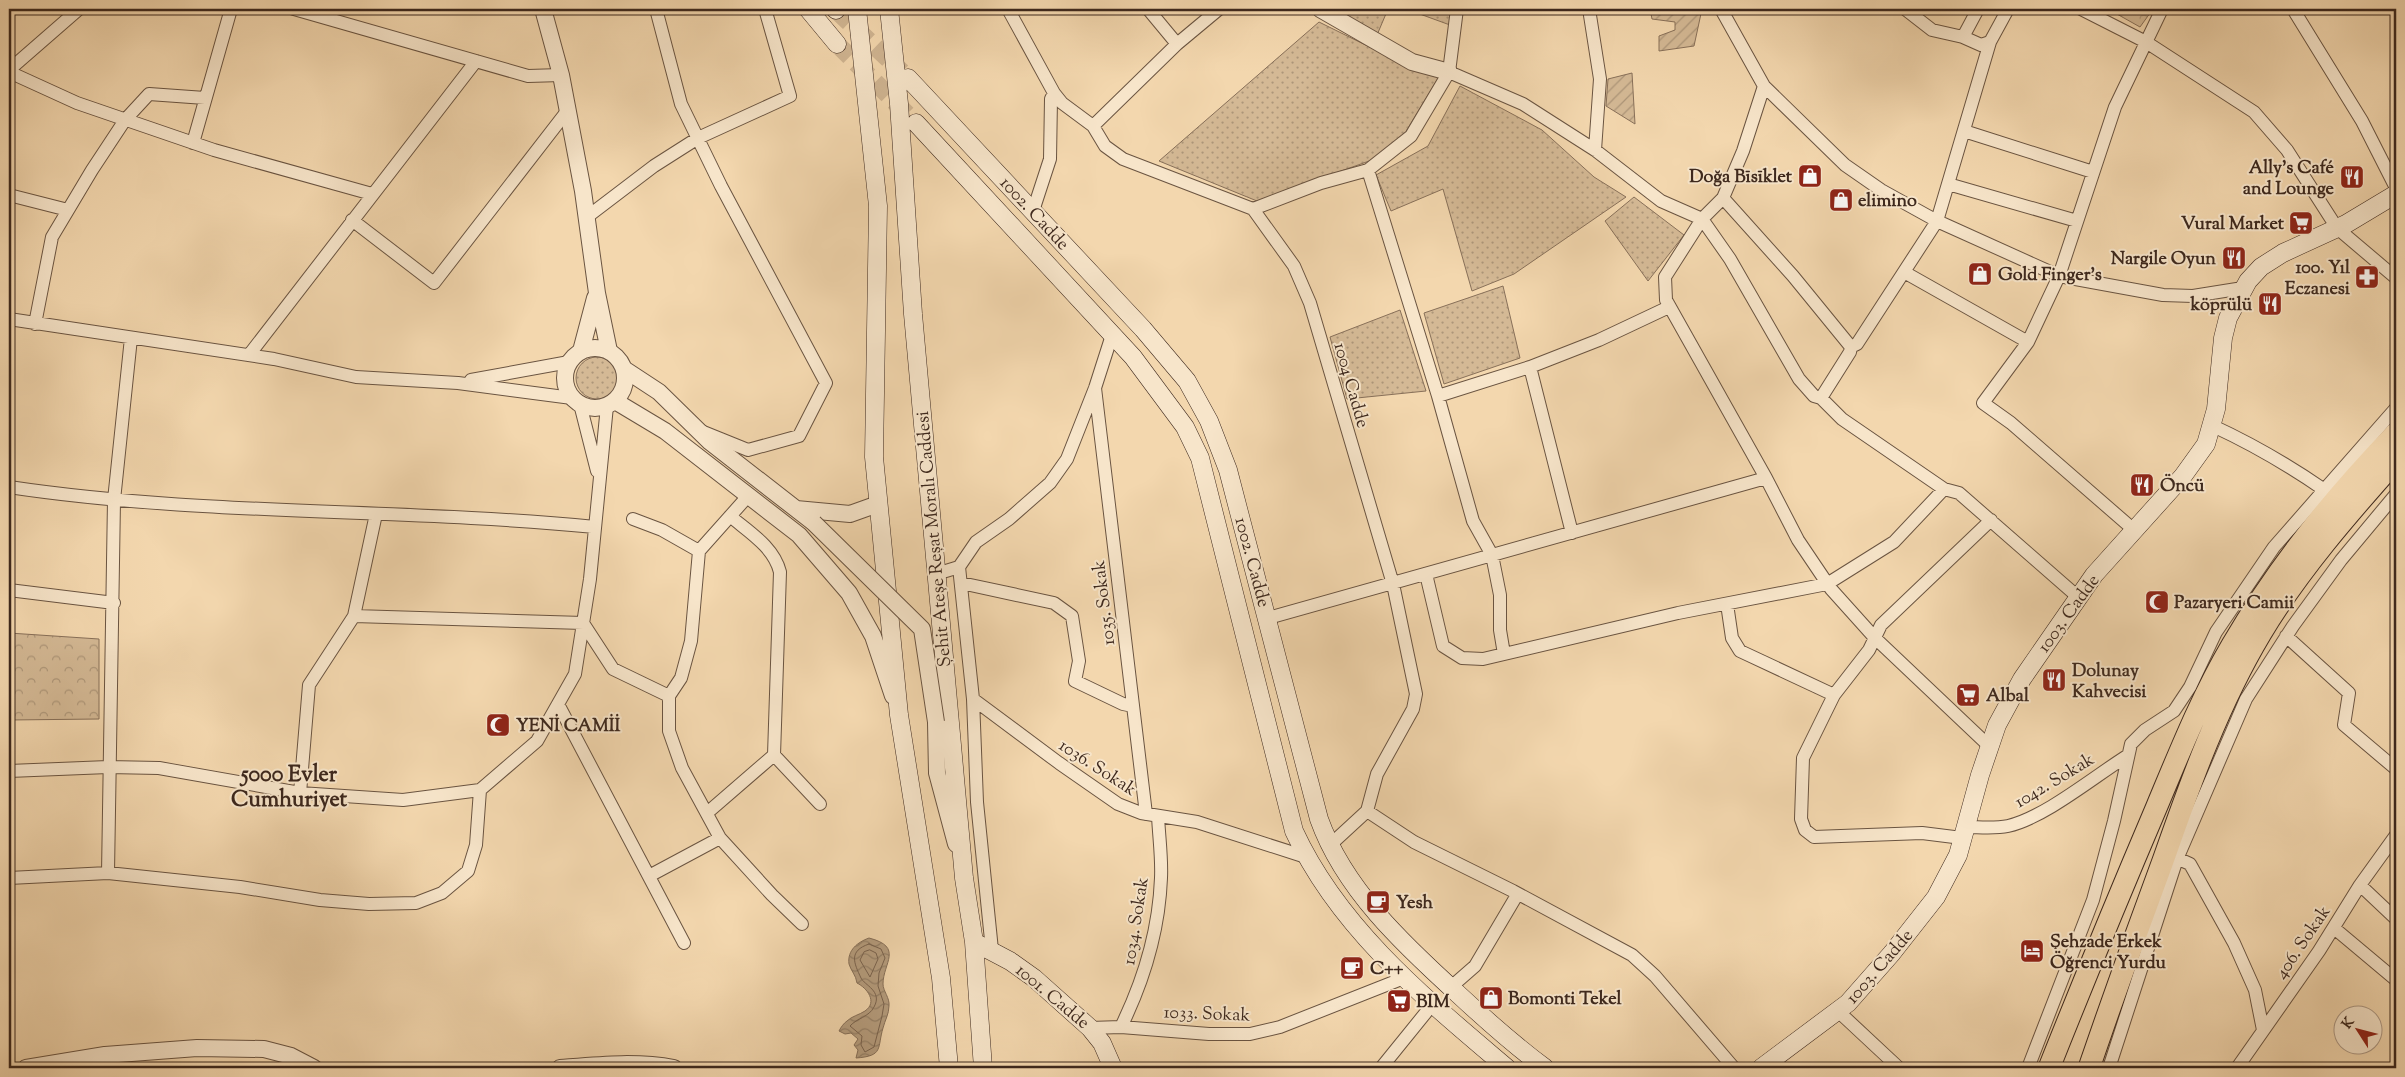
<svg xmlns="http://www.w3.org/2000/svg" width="2405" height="1077" viewBox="0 0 2405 1077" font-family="'Sorts Mill Goudy',serif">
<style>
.grass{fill:url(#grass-dots);stroke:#887059}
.forest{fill:url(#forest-crowns);stroke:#887059}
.garden{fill:url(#garden-furrows);stroke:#887059}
.water{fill:url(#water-waves);stroke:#856e57}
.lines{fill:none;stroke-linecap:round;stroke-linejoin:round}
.shore{stroke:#79624d;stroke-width:1}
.secondary-tunnel{stroke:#cfb491;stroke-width:18;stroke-dasharray:18 9;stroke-linecap:butt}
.minor-casing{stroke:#6a5441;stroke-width:14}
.tertiary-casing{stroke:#6a5441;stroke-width:18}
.secondary-casing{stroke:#3d281d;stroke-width:19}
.trunk-casing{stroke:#3d281d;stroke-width:23}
.minor{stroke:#f7e5ca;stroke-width:12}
.tertiary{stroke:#f7e5ca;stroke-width:16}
.secondary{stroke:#f7e5ca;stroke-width:18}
.trunk{stroke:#f3d7ae;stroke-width:21}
.tertiary-bridge-casing{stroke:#6a5441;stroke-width:18;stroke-linecap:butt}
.tertiary-bridge{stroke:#f7e5ca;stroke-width:16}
.labels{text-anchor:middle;stroke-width:4;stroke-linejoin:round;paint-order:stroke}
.poi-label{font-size:18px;font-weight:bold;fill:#3d281d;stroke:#f7e5ca;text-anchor:start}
.street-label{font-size:18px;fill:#3d281d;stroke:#f7e5ca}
.district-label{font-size:22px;font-weight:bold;fill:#3d281d;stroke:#f7e5ca}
</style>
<defs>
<pattern id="grass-dots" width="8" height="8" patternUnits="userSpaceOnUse" patternTransform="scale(1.25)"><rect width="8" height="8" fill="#d4b995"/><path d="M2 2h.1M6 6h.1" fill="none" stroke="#ad9679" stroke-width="1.8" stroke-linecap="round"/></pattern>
<pattern id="forest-crowns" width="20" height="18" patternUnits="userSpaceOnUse" patternTransform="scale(1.25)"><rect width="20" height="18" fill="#d4b995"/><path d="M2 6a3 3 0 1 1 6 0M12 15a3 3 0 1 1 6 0" fill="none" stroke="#ad9679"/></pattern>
<pattern id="garden-furrows" width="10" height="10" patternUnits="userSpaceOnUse" patternTransform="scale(1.25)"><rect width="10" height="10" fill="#d4b995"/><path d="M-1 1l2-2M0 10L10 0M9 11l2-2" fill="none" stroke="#ad9679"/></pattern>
<pattern id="water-waves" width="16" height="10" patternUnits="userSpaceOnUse" patternTransform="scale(1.25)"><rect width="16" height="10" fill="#b59c7d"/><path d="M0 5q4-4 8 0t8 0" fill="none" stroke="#947f66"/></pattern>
</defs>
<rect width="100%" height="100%" fill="#f3d7ae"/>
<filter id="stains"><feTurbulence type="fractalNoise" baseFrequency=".004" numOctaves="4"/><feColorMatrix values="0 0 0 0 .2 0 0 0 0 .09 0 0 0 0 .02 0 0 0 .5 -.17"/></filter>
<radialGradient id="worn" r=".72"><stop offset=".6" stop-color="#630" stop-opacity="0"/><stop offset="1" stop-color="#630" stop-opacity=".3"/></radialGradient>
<!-- grass -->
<path class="grass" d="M1337,9H1388L1377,35L1355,25Z
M1406,9H1451L1450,25Z
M1319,22L1410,67L1440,75L1405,133L1372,160L1257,201L1159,161Z
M1460,86L1542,130L1594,177L1626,197L1514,274L1472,291L1443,189L1391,211L1376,175L1428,146Z
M1634,197L1684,235L1648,281L1605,221Z
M1503,286L1520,358L1444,384L1424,313Z
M1400,310L1426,391L1347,399L1330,337Z
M576 378a21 21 0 1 1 42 0a21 21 0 1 1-42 0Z"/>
<!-- forest -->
<path class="forest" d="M2108,9H2153L2140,27Z
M9,633L99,639V719L9,720Z"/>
<!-- garden -->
<path class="garden" d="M1650,9H1702L1694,46L1659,51V36L1675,30V22L1652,19Z
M1632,73L1635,124L1606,106L1608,79Z"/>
<!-- water -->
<path class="water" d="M869,938C904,947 883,963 883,984C883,991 890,998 889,1006C889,1014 885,1020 883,1028C877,1048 884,1056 856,1058L858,1050L854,1045L858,1039L851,1033L845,1034L839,1031C841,1027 844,1023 847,1021C852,1016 859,1015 865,1011C878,1002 867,988 857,983C856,975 851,971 849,964C847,950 858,942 869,938Z"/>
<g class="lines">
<!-- shore -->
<path class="shore" d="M869,944L881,949L885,958L879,973L878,986L884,1004L882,1016L874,1047L865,1052L861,1045L862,1036L850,1026C857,1018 869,1017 874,1007C883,991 864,985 861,978C854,963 848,951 869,944Z
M870,950L876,953L878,959L870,977L860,960L864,952Z"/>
<!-- secondary-tunnel -->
<path class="secondary-tunnel" d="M836,10L902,72
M837,44L916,123"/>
<defs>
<path id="minor" d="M294,9L528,76L561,75
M656,9L681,104L721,186L826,383L799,436L748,450L701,431
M1008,9L1054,93L1062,103L1093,126L1105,146L1123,159L1253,209L1321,183L1368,170L1411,136L1449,72L1457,9
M1148,9L1177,44
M1589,9L1600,79L1595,150
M1721,9L1764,86L1845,165L1881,190L1937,221L2059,276L2163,295L2193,296L2243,288
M1905,9L1932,30L1963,37L1981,45L1990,42L2008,9
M2081,9L2146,42L2254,112L2287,150L2337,228L2396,278
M2293,9L2362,121L2396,188
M1963,37L1978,9
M9,70L79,9
M9,72L77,103L214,150L372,194
M1449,72L1523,104L1595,150L1661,201L1702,219L1730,259L1799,379L1814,396L1821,398L1842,419L1944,489L1959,493L2078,597
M1764,86L1743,151L1723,198L1702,219L1665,277L1666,300L1766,478L1798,540L1831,589L1875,638L1989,746
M1093,126L1177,44L1219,9
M1964,131L2093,172
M193,143L231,9
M1368,170L1438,396L1473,521L1492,555L1500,595V630L1504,654
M1948,184L2077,221
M9,195L68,210
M1723,198L1793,276L1851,347
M1253,209L1294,266L1310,303L1393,584L1416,694L1413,709L1377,774L1367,811L1329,846
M1033,211L1050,159L1051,99L1054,93
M587,217L654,166L698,138L790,96L765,9
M352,220L434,283L568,110
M1904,272L2028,342
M9,319L274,359L356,377L458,383L572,398
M35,324L52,237L92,170L125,120L149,94L205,98
M249,355L476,61
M1530,367L1572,533
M471,380L569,362
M1095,388L1146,814
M1438,396L1530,367L1599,340L1669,307
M1821,398L1850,352L1851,347L1857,344L1937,221L1990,42
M580,404L597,471
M2213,426C2252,444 2288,465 2323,489
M9,487C202,516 400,508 595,527
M633,519L662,530L699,551
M2134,530L2011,423L1983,403L2028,342L2059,276L2115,107L2162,9
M959,567L973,699L977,802L992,950
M936,574L959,567L976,542L1009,519L1050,483L1067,459L1095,388L1112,335
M1426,574L1443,646L1462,658L1483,659L1678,613L1827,584L1894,542L1944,489
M961,583L1054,603L1072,616L1079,661L1075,681L1123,704L1133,706
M9,590L114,603
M1727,604L1732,638L1740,651L1834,695
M354,616L583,623L613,669L669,696V731L682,768L720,838L772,895L802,924
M1268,618L1766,478
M2286,636L2349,693L2344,725L2396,769
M669,696L681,678L691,641L699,551L748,496
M973,699L1059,763L1118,804L1141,813L1197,822L1306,857
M558,704L684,943
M774,755L820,804
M9,771L108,767L159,768L300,793L403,800L480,790L537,741L575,674L590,579L607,406
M300,793L309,685L354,616L376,514
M1367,811L1414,842L1513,891L1632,955L1655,976L1734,1068
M707,813L774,755L780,572C774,547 749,532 730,516
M1965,827C1979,827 1994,829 2008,826C2044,818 2095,776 2127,756
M1962,838L1922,833L1814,837L1805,830L1801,819L1803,758L1834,695L1869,650L1881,625L1991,520
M2170,855L2190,864L2234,943L2255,990L2263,1030
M108,873L114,500L131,338
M649,876L720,838
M9,878L108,873L240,887L320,900L369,904L416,903L442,893L468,871L476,845L480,790
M2360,885L2396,919
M2334,928L2396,980
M1451,987L1475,966L1517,895
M1839,1012L1899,1068
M1121,1027C1144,980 1159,931 1161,878C1162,858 1159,837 1158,816
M1090,1028L1121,1027L1209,1034H1250L1280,1027L1404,978
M1381,1068L1432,1005
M2028,1068L2093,900L2114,821L2131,744L2145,730L2174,711L2190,687L2216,632L2274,547L2396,408
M2109,1068L2177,859L2246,699L2293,626L2341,560L2396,494
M2237,1068L2319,951L2360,885L2396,835"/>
<path id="tertiary" d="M543,9L561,75L583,191L597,293L609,351
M1320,9L1412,62L1449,72
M565 378a30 30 0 1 1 60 0a30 30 0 1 1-60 0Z
M581,351L595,298
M624,369L659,392L710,442L814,523
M615,401L665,431L799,535L849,593L873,636L893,696
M796,509L850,514L878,504
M936,722L937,773L956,844
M26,1068L105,1055L197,1048L264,1049L291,1056L314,1068
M560,1068C598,1065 636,1061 674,1068"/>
<path id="secondary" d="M808,9L837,44
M835,9L836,10
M857,9L878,206L874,457L899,715L941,978L949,1068
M889,9L899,104L913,314L964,878L974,942L983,1068
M908,78L1143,329L1187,381L1209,421L1228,470L1319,819C1344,889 1403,944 1458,994C1486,1020 1514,1045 1545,1068
M916,123L1133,357L1185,427L1200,458L1294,831C1339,929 1427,1000 1507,1068
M974,942L1010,961L1034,978L1090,1028L1102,1043L1113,1068
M1761,1068L1848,1003L1892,953L1936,897L1958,855L1980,775L1997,725L2022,679L2094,575L2183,476L2206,444L2216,409L2223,338L2228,318L2248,281L2261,267L2283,253L2346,224L2396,194"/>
<path id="trunk" d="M2049,1068C2084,980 2120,893 2157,806C2180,751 2202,696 2232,645C2279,565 2332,500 2396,433
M2089,1068C2113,998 2138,928 2164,858C2191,781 2219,703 2261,633C2299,570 2348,514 2396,460"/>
</defs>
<!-- minor casing -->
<use href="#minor" class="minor-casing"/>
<!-- tertiary casing -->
<use href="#tertiary" class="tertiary-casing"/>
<!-- secondary casing -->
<use href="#secondary" class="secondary-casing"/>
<!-- trunk casing -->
<use href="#trunk" class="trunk-casing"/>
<!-- minor -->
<use href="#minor" class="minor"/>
<!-- tertiary -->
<use href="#tertiary" class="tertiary"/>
<!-- secondary -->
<use href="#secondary" class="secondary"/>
<!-- trunk -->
<use href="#trunk" class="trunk"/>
<defs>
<path id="tertiary-bridge" d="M814,523L922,629L936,722"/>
</defs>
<!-- tertiary-bridge casing -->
<use href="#tertiary-bridge" class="tertiary-bridge-casing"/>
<!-- tertiary-bridge -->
<use href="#tertiary-bridge" class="tertiary-bridge"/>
</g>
<!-- icons -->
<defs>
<symbol id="shop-square" viewBox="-11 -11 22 22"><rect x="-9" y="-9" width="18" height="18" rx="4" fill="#8f2418" stroke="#f7e5ca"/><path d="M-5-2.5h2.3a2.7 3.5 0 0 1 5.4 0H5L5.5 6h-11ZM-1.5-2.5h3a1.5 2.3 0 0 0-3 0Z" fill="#fff"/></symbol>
<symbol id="restaurant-square" viewBox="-11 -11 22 22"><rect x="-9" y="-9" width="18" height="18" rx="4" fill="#8f2418" stroke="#f7e5ca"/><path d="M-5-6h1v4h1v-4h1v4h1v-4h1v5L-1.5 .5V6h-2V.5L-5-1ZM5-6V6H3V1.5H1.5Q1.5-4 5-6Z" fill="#fff"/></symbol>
<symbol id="supermarket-square" viewBox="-11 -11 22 22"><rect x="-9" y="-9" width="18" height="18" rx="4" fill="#8f2418" stroke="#f7e5ca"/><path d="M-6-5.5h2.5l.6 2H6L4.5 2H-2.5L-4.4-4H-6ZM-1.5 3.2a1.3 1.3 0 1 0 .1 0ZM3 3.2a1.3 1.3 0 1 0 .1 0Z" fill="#fff"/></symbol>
<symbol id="pharmacy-square" viewBox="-11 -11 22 22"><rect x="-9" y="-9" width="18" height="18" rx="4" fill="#8f2418" stroke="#f7e5ca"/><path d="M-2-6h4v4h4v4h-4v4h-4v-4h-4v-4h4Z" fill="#fff"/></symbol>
<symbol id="mosque-square" viewBox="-11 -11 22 22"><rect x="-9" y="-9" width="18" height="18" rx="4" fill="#8f2418" stroke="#f7e5ca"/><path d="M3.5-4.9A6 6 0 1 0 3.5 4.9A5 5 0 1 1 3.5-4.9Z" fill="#fff"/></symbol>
<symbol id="cafe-square" viewBox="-11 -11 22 22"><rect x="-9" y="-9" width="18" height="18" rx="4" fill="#8f2418" stroke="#f7e5ca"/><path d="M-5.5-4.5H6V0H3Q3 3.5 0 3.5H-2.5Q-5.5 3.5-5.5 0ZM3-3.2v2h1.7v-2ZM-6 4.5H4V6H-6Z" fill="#fff"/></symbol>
<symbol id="hotel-square" viewBox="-11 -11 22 22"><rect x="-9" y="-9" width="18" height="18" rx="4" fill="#8f2418" stroke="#f7e5ca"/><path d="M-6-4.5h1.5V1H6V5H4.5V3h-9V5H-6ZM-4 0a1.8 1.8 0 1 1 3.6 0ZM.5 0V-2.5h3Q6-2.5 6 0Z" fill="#fff"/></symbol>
</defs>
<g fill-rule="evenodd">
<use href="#shop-square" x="1796" y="162" width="28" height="28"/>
<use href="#restaurant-square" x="2338" y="163" width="28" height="28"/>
<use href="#shop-square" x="1827" y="186" width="28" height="28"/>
<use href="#supermarket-square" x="2287" y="209" width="28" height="28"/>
<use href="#restaurant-square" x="2220" y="244" width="28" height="28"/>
<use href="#shop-square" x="1966" y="260" width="28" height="28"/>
<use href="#pharmacy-square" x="2353" y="263" width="28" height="28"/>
<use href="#restaurant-square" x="2256" y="290" width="28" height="28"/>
<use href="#restaurant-square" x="2128" y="471" width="28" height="28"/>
<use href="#mosque-square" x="2143" y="588" width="28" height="28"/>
<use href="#restaurant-square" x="2040" y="666" width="28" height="28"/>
<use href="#supermarket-square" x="1954" y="681" width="28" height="28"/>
<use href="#mosque-square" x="484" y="711" width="28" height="28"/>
<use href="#cafe-square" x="1364" y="888" width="28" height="28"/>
<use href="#hotel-square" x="2018" y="937" width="28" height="28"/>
<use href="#cafe-square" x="1338" y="954" width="28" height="28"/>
<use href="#shop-square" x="1477" y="984" width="28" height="28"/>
<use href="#supermarket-square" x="1385" y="987" width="28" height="28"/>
</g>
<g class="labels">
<!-- poi labels -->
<g class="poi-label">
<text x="2334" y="173" text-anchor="end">Ally’s Café<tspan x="2334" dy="21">and Lounge</tspan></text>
<text x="1792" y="182" text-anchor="end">Doğa Bīsīklet</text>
<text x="1858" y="206">elimino</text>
<text x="2284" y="229" text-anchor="end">Vural Market</text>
<text x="2216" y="264" text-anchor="end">Nargile Oyun</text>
<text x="2350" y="273" text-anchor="end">100. Yıl<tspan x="2350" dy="21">Eczanesi</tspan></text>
<text x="1998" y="280">Gold Finger’s</text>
<text x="2252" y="310" text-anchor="end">köprülü</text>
<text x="2160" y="491">Öncü</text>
<text x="2174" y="608">Pazaryeri Camii</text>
<text x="2072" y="676">Dolunay<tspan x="2072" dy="21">Kahvecisi</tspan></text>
<text x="1986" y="701">Albal</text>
<text x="516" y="731">YENİ CAMİİ</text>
<text x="1396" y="908">Yesh</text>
<text x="2050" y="947">Şehzade Erkek<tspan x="2050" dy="21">Öğrenci Yurdu</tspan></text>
<text x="1370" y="974">C++</text>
<text x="1508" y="1004">Bomonti Tekel</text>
<text x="1416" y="1007">BIM</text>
</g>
<!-- street labels -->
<g class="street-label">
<text transform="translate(1035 213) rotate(47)" y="6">1002. Cadde</text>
<text transform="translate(1352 385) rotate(74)" y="6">1004 Cadde</text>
<text transform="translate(933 539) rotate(-95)" y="6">Şehit Ateşe Reşat Moralı Caddesi</text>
<text transform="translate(1253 562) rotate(75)" y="6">1002. Cadde</text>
<text transform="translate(1103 603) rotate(-97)" y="6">1035. Sokak</text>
<text transform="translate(2068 613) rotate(-54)" y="6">1003. Cadde</text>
<text transform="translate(1098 767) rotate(33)" y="6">1036. Sokak</text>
<text transform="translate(2054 780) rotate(-31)" y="6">1042. Sokak</text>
<text transform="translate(1135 921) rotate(-81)" y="6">1034. Sokak</text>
<text transform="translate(2302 942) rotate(-56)" y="6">406. Sokak</text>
<text transform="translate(1879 966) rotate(-49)" y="6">1003. Cadde</text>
<text transform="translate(1053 996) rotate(40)" y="6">1001. Cadde</text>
<text transform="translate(1207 1013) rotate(2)" y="6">1033. Sokak</text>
</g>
<!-- district labels -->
<g class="district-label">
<text x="289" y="781">5000 Evler<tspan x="289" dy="25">Cumhuriyet</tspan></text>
</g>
</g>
<!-- margin -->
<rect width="2405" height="1077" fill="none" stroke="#f3d7ae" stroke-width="30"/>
<rect x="10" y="10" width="2385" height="1057" fill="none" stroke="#3d281d" stroke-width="2.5"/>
<rect x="15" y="15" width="2375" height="1047" fill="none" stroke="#3d281d"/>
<!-- north arrow -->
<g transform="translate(2358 1030) rotate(306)"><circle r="24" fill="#f7e5ca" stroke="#ad9985"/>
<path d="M0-4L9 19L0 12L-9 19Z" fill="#8f2418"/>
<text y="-8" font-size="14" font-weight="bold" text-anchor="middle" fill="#3d281d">K</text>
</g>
<rect width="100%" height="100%" filter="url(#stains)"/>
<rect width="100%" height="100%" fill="url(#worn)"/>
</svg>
